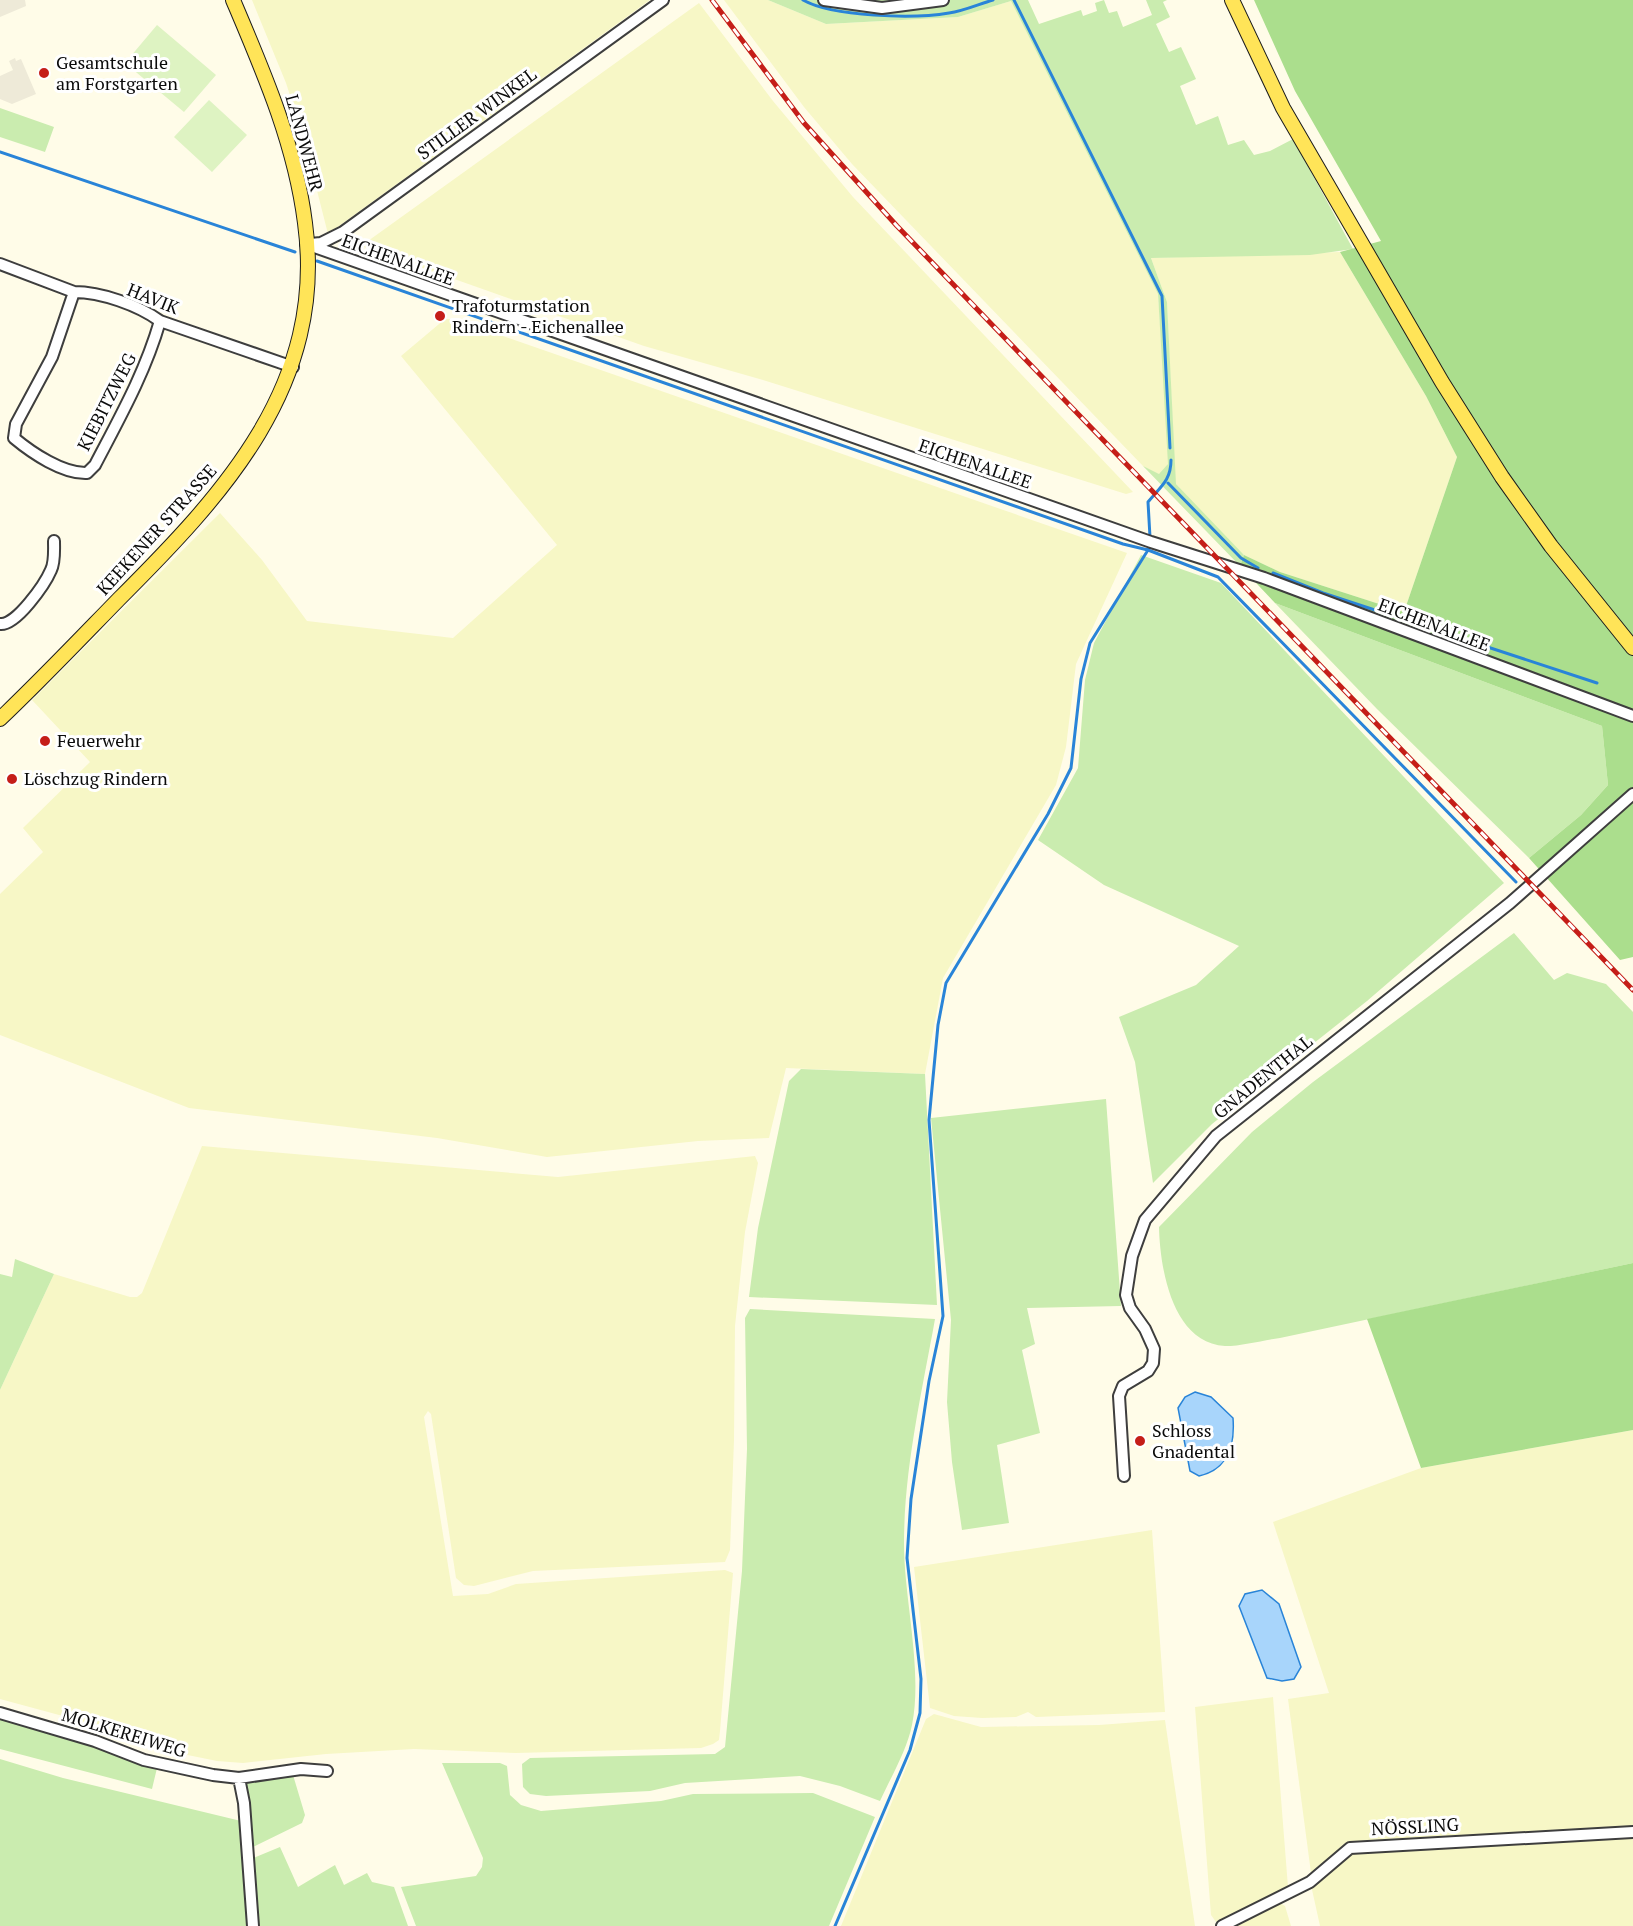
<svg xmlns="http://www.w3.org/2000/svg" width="1633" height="1926" viewBox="0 0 1633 1926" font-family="'PT Serif',serif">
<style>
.farmland{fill:#f7f7c6}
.green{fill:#caecaf}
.forest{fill:#abde8d}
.pitch{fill:#def3c2}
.plaza{fill:#eeead8}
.water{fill:#a8d5fb;stroke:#2984d8;stroke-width:1.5}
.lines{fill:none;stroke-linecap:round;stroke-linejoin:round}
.stream{stroke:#2984d8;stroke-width:3}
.minor-casing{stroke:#3e3e3e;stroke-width:14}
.major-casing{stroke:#1c1c1c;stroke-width:16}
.minor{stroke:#fff;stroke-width:10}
.major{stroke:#ffe458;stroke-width:14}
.rail-casing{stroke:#c51e18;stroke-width:5}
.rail{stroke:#fff;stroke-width:3;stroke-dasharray:9;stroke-linecap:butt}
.poi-dot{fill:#c51e18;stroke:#fff;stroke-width:2}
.labels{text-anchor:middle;stroke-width:6;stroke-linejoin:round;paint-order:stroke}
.poi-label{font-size:18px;fill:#0b0b0b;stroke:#fff;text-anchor:start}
.street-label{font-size:18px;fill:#0b0b0b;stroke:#fff}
</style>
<rect width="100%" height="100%" fill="#fffce8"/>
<!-- farmland -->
<path class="farmland" d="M252,0H650L328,234L304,139L286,83Z
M724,0H768L826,24L958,17L1011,1L1158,294L1168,450V464L1163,472L1159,474L1150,472L1143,466L852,164L804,107Z
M699,3L773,101L853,197L1133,492L1126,494L763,380L644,346L361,246Z
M1340,252L1426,396L1457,457L1404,612L1280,572L1244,555L1201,512L1176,484L1175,479L1167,302L1151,258Z
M445,319H454L1127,553L1076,664L1066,747L1056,785L943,978L925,1074L786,1068L769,1138L698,1141L547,1157L437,1138L189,1108L0,1035V894L43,852L23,828L90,762L32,700L220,513L262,560L307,621L453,638L557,545L401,356Z
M202,1146L558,1177L755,1156L758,1163L745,1232L735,1326L734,1440L730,1550L725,1562L533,1571L474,1586L464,1585L456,1578L431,1414L428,1411L424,1417L453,1596L488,1594L516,1584L725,1570L733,1573L720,1731L719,1740L713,1744L701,1748L516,1753L414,1749L326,1754L243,1763L217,1761L163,1750L85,1722L0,1699V1390L54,1274L130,1297H137L142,1293Z
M1633,1430V1827L1386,1839L1341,1848L1311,1873L1288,1699L1329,1693L1273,1522L1421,1468Z
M1152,1530L1165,1712L1036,1717L1028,1712L1016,1717L982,1718L954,1716L930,1708L914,1567Z
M1273,1697L1288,1887L1216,1922L1211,1915L1195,1707Z
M934,1714L981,1727L1099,1725L1165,1720L1195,1926H841L926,1719Z
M1633,1836V1926H1320L1311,1885L1354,1851Z
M1280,1903L1285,1906L1291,1926H1236Z"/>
<!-- green -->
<path class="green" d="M768,0H1028L1039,24L1081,10L1083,16L1097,11L1095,3L1104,0L1109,13L1117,11L1123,27L1152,15L1146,0H1167L1163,2L1170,17L1156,24L1169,52L1181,47L1196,79L1180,86L1196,125L1218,116L1228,145L1244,140L1254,155L1270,151L1293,139L1353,249L1310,255L1151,258L1167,302L1176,484L1244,555L1240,566L1143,466L1159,474L1168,464L1158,294L1011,1L958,17L826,24Z
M0,108L54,127L45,152L0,137Z
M1141,555L1221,583L1504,883L1367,1001L1212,1124L1153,1183L1135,1062L1119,1017L1196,985L1239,946L1104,885L1038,840L1078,768L1085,680L1094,643Z
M1275,603L1602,726L1608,785L1581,815L1529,858L1377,709Z
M1514,933L1554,980L1567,973L1606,984L1633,1012V1263L1280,1338C1263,1340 1243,1346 1225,1346C1172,1343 1160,1268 1159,1227L1252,1132L1313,1082Z
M801,1069L925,1074L937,1305L749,1297L758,1228L789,1081Z
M1106,1099L1121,1306L1027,1308L1035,1344L1022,1350L1040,1433L997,1445L1009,1523L962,1530L952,1462L947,1402L951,1320L931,1118Z
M15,1259L54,1274L0,1390V1274L12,1277Z
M750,1309L935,1319C922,1392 904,1468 904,1544C904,1599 923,1671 912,1725C907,1750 891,1777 880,1801L840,1786L800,1776L685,1783L650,1791L546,1796L530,1794L523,1787L522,1764L530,1758L715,1754L725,1747L742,1571L747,1449L745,1318Z
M0,1718L82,1741L157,1768L152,1789L0,1749Z
M0,1759L63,1778L241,1821L251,1926H0Z
M442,1763H500L507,1766L510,1795L521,1805L541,1811L661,1801L693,1794L813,1793L875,1817L829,1926H416L401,1887L476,1876L482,1867L483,1858Z
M293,1775L305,1815L302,1823L251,1848L243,1783Z
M280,1847L298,1887L335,1865L344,1885L367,1873L372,1882L394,1887L408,1926H258L251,1859Z"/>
<!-- forest -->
<path class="forest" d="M1254,0H1633V957L1620,960L1529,858L1581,815L1608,785L1602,726L1275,603L1240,566L1244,555L1280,572L1404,612L1457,457L1426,396L1340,252L1381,241L1295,91Z
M1633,1263V1430L1421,1468L1367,1319Z"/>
<!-- pitch -->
<path class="pitch" d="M157,25L216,75L184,112L125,63Z
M209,100L247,135L212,172L174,137Z"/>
<!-- plaza -->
<path class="plaza" d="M0,0H25L26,6L0,17Z
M15,58L16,61L21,59L36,94L12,104L0,99V76L13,70L9,61Z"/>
<!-- water -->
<path class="water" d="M1195,1392L1211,1397L1233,1418C1235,1445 1229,1469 1199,1476L1190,1471L1178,1408L1185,1397Z
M1262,1590L1279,1604L1301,1667L1294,1679L1282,1681L1267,1678L1239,1606L1245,1594Z"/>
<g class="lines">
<!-- stream -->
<path class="stream" d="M803,0C833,17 914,19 949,13C964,11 979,4 993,0
M1014,0L1162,296L1170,448
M0,152L295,252
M317,261L1123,544L1148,550L1218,577L1516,882
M1168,483L1241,558L1258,568
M1150,537L1148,502C1160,487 1171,481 1171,460
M1273,573L1323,593L1597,683
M835,1926L910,1750L920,1713L921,1679L907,1558L911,1499L929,1381L943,1316L929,1120L938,1025L946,983L1048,814L1071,768L1081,679L1090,643L1148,550L1149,544"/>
<defs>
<path id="minor" d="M824,0L882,8L943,0
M306,244L1151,542L1264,578L1633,716
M310,244L321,243L343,232L663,0
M0,264L74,292C101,292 138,305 160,321L293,367
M74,292L52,357L16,424L14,438C32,453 63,474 87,473L95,465C120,417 145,373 160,321
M0,624C16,626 45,584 51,570C55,562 54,550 54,541
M1124,1476L1119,1396L1123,1386L1148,1371L1153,1363L1154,1349L1145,1329L1130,1308L1126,1295L1132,1256L1145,1220L1216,1136L1510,903L1633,794
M0,1713L95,1741L144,1760L213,1775L239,1778L301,1769L327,1771
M239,1778L244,1803L253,1926
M1222,1926L1310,1882L1350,1848L1633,1832"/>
<path id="major" d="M1232,0L1283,108L1442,382L1502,477L1551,546L1633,648
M0,719C40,681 79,640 118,600C223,495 327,385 305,223C295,144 264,73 233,0"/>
</defs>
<!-- minor casing -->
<use href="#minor" class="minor-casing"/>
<!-- major casing -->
<use href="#major" class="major-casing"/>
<!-- minor -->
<use href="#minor" class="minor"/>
<!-- major -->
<use href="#major" class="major"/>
<defs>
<path id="rail" d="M712,0L804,123L897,226L1633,990"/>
</defs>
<!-- rail casing -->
<use href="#rail" class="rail-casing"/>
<!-- rail -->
<use href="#rail" class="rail"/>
</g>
<!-- markers -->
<g class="poi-dot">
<circle cx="44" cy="73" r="6"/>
<circle cx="440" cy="316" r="6"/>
<circle cx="45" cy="741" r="6"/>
<circle cx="12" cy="779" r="6"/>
<circle cx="1140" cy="1441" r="6"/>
</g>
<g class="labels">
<!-- poi labels -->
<g class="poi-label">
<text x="56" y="69">Gesamtschule<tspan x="56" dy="21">am Forstgarten</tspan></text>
<text x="452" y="312">Trafoturmstation<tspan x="452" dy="21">Rindern - Eichenallee</tspan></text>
<text x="57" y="747">Feuerwehr</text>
<text x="24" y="785">Löschzug Rindern</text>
<text x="1152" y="1437">Schloss<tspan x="1152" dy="21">Gnadental</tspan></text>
</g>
<!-- street labels -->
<g class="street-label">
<text transform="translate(477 114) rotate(-36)" y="6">STILLER WINKEL</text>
<text transform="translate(304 143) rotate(75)" y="6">LANDWEHR</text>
<text transform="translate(398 260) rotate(20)" y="6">EICHENALLEE</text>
<text transform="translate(153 299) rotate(22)" y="6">HAVIK</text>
<text transform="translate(107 402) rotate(-63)" y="6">KIEBITZWEG</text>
<text transform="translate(975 464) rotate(19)" y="6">EICHENALLEE</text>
<text transform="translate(157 530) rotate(-48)" y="6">KEEKENER STRASSE</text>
<text transform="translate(1434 625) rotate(21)" y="6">EICHENALLEE</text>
<text transform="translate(1263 1077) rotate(-39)" y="6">GNADENTHAL</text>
<text transform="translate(124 1733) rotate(17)" y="6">MOLKEREIWEG</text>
<text transform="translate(1415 1827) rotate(-3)" y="6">NÖSSLING</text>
</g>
</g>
</svg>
